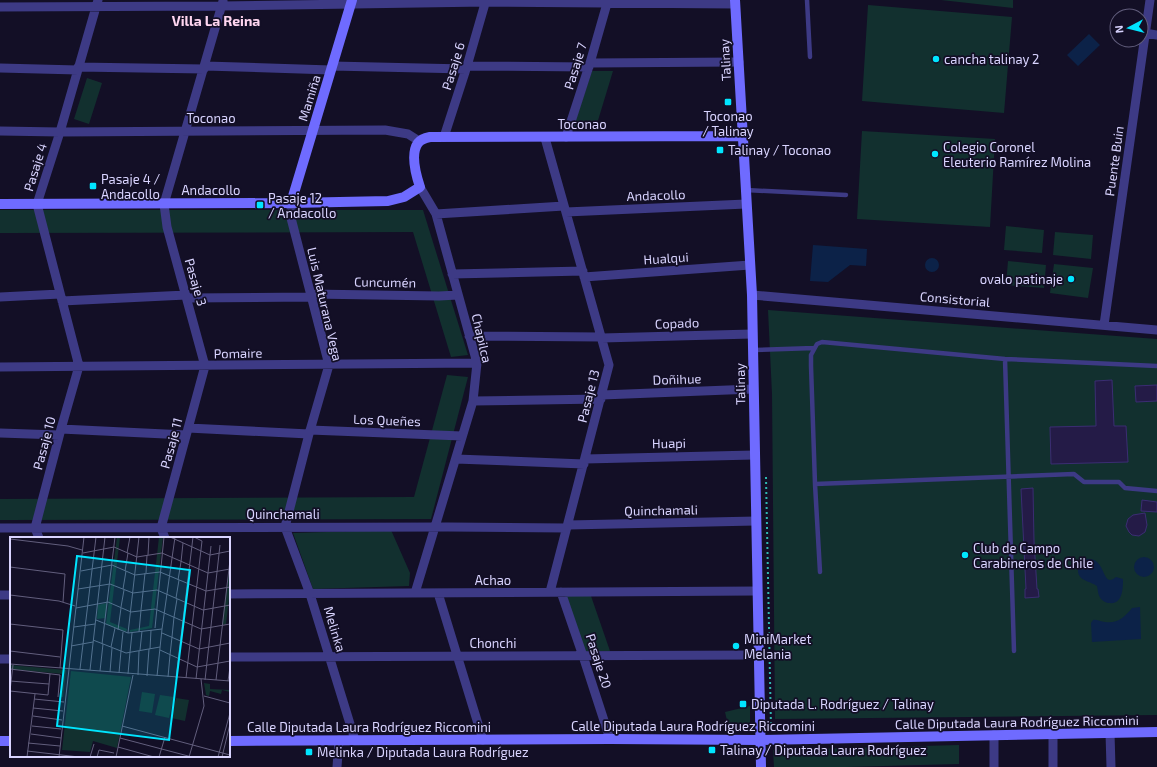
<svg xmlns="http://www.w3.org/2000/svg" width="1157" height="767" viewBox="0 0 1157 767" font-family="'Exo 2',sans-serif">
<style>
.green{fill:#12302f}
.water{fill:#0c2248}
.building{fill:#241b47;stroke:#3b2d73}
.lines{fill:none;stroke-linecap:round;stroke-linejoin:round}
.path{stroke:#2fb8b0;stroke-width:2;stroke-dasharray:2 3;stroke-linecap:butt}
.lane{stroke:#3d3a85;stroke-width:4.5}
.street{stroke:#3d3a85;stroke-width:9}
.secondary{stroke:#6f6bff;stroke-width:10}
.poi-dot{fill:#00e5ff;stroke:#130f26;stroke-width:1.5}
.labels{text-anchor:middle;stroke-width:3.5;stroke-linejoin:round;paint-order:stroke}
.poi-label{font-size:13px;fill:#d9d4ff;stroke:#130f26;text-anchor:start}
.street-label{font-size:13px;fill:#d9d4ff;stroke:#130f26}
.neighbourhood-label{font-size:14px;font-weight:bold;fill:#ffd6f0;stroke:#130f26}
.inset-road{fill:none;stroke:#625e7d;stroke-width:1}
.view{fill:#00e5ff;fill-opacity:0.15;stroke:#00e5ff;stroke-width:2}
.inset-edge{fill:none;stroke:#d9d4ff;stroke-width:2}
</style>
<rect width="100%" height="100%" fill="#130f26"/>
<!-- green -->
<path class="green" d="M941,0H1013V8Z
M868,5L1012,17L1004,113L862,101Z
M592,71H613L596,127L573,128Z
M87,78L102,83L89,124L74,119Z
M862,131L995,139L990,227L857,219Z
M0,210H423L468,355L451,357L413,232L0,233Z
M1006,226L1044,230L1042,253L1004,250Z
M1055,232L1093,235L1091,259L1053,255Z
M1008,261L1046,265L1044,288L1006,285Z
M1054,264L1093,268L1088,298L1050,293Z
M768,310L1157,339V715L775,719L772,394Z
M447,375L468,377L431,519L0,520V499L414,497Z
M391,530L410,573L409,586L313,589L293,533Z
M565,596H591L610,651H585Z
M750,706V724L746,728L729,729L725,712Z
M959,745V764L846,767H774L773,750Z"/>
<!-- water -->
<path class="water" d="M1089,34L1100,45L1078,66L1067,55Z
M813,245L867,249L866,266L850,265L828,282L810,281Z
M925 265a7 7 0 1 1 14 0a7 7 0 1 1-14 0Z
M1134 567a10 10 0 1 1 20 0a10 10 0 1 1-20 0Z
M1086,559C1107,556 1101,590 1116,577L1123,579C1123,588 1123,605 1109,603C1106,603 1103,601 1101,599C1098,595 1098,591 1097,586C1090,581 1077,581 1078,569C1078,564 1082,561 1086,559Z
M1140,607L1141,639L1092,642L1091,623L1093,620C1097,619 1100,622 1105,622C1117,624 1125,617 1132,608Z"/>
<!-- building -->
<path class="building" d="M1112,380L1114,426H1126L1128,462L1051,464L1050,427L1096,426L1095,381Z
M1157,385V401L1136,402L1135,386Z
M1033,488L1034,541L1037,589H1038L1039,597L1025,598V589H1026L1021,489Z
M1142,500L1157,502V512L1141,511Z
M1145,513L1147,525L1145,532L1139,536L1132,535L1129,532L1126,526L1128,519L1133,515Z"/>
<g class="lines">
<!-- path -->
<path class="path" d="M766,477L771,728"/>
<!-- lane -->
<path class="lane" d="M807,0L810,57
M746,190L846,195
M753,350L814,348
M1005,359L1014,651
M815,484L1074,474L1084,482H1119L1125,488L1157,491
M820,572L815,484L811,366V355L817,344L822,342L1005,359L1157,366"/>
<!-- street -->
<path class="street" d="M0,7L222,6L486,2L735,4
M1145,33L1157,35
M590,63L739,62
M205,66L331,70
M332,66L466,69
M467,66L589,67
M78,67L204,69
M0,68L78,70
M0,131L60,132L385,130L408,134L419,141
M444,137L467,66L486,0
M566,137L590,63L608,0
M545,138L609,365L550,592
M291,203V218L329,365L309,434L285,527L310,594L355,740
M566,212L746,204
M436,214L564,206
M452,274L583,271
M584,277L750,265
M311,294L439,296L458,295
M752,295L1157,330
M0,297L60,294
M187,298L312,297
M62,301L186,295
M1104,325L1150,0
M469,336L601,337
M602,338L752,334
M0,367L477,363
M602,395L753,389
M473,401L601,399
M188,428L309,434
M61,429L186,435
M310,430L462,436
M0,433L59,435
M456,459L584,464
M585,459L754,455
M568,525L756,521
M0,528L448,527L567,528
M39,538L35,528L61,429L79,366L37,204L60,132L98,0
M165,538L161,528L205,366L167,227L164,204L223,1
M561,592L583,656L610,739
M415,593L473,401L477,363L436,214L420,187
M438,593L483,740
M229,594L757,591
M0,595H11
M229,657L758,655
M0,659H11
M1110,733L1111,767
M1053,734V767
M994,735V767
M337,767L339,740"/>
<!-- secondary -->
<path class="secondary" d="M735,0L752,295L761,767
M291,203L352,0
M0,204L291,203L388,201L404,197L420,187C416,175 410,154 418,143C421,139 425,138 430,137L743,136
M0,741H11
M229,741L610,739L760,740L1157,732"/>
</g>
<!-- markers -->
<g class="poi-dot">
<circle cx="936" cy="59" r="4"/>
<rect x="724" y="98" width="8" height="8" rx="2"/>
<rect x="716" y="146" width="8" height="8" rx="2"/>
<circle cx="935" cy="154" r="4"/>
<rect x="89" y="182" width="8" height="8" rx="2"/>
<rect x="256" y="201" width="8" height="8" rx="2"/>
<circle cx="1071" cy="279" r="4"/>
<circle cx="965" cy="555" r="4"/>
<circle cx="736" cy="646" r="4"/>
<rect x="739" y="700" width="8" height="8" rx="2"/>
<rect x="708" y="746" width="8" height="8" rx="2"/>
<rect x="305" y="748" width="8" height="8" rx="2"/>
</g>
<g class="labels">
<!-- poi labels -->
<g class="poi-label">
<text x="944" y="64">cancha talinay 2</text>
<text x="728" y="121" text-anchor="middle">Toconao<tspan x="728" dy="15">/ Talinay</tspan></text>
<text x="943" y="152">Colegio Coronel<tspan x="943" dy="15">Eleuterio Ramírez Molina</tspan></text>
<text x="728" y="155">Talinay / Toconao</text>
<text x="101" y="184">Pasaje 4 /<tspan x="101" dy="15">Andacollo</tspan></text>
<text x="268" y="203">Pasaje 12<tspan x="268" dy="15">/ Andacollo</tspan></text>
<text x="1063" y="284" text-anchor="end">ovalo patinaje</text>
<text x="973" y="553">Club de Campo<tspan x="973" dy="15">Carabineros de Chile</tspan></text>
<text x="744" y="644">MiniMarket<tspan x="744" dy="15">Melania</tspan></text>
<text x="751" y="709">Diputada L. Rodríguez / Talinay</text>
<text x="720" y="755">Talinay / Diputada Laura Rodríguez</text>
<text x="317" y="757">Melinka / Diputada Laura Rodríguez</text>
</g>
<!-- street labels -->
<g class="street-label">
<text transform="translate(725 60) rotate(-93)" y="5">Talinay</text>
<text transform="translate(453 66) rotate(-73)" y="5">Pasaje 6</text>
<text transform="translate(575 66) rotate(-73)" y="5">Pasaje 7</text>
<text transform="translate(309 98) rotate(-73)" y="5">Mamiña</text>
<text x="211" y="123">Toconao</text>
<text x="582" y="129">Toconao</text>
<text transform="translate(1114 161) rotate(-82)" y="5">Puente Buin</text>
<text transform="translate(35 167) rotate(-73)" y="5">Pasaje 4</text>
<text x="211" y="195">Andacollo</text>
<text transform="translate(656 195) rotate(-2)" y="5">Andacollo</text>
<text transform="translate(666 258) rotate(-4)" y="5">Hualqui</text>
<text transform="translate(196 282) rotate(74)" y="5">Pasaje 3</text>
<text transform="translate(385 282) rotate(1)" y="5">Cuncumén</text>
<text transform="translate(955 299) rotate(5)" y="5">Consistorial</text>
<text transform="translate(325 304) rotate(77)" y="5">Luis Maturana Vega</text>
<text transform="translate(677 323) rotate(-2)" y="5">Copado</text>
<text transform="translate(482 338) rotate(77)" y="5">Chapilca</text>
<text transform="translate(238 353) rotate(-1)" y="5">Pomaire</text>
<text transform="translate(677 379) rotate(-2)" y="5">Doñihue</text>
<text transform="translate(740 384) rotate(-91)" y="5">Talinay</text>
<text transform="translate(588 396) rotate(-76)" y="5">Pasaje 13</text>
<text transform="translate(387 420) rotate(2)" y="5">Los Queñes</text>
<text transform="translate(44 443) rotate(-75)" y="5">Pasaje 10</text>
<text transform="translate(171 443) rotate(-75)" y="5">Pasaje 11</text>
<text transform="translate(669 443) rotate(-1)" y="5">Huapi</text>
<text transform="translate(661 510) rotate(-1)" y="5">Quinchamali</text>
<text x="283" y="519">Quinchamali</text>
<text x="493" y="585">Achao</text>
<text transform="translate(335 629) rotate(73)" y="5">Melinka</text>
<text x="493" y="648">Chonchi</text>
<text transform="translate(599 661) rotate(72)" y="5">Pasaje 20</text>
<text transform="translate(1017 722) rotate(-1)" y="5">Calle Diputada Laura Rodríguez Riccomini</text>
<text x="693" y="731">Calle Diputada Laura Rodríguez Riccomini</text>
<text x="369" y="732">Calle Diputada Laura Rodríguez Riccomini</text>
</g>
<!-- neighbourhood labels -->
<g class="neighbourhood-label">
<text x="216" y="26">Villa La Reina</text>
</g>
</g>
<!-- overview -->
<g transform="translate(10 537)">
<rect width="220" height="220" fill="#130f26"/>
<path d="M107,0H110L100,85L117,92L116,95L96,87ZM149,0H153L142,91L120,95V93L139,89ZM220,23V53L216,87L212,88ZM97,66L95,81L87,82L88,68ZM0,128L56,133L53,160H51L53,137L0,132ZM61,134L121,140L107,211L83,204L80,215L52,213ZM194,146L200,147V152L220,153V155L212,153L211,157L200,154L199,159L196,158ZM132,155L145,157L142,176L129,174ZM150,158L164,160L159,181L145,178ZM166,161L179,163L175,184L161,181Z" fill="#12302f"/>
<path class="inset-road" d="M160,0L200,18L220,14M0,2L58,9L72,13M73,16L104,10L127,20L152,16L198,36L220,32M117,16L120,0M138,18L139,0M171,25L173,6M0,30L55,37L53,65M71,34L102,28L125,38L150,35L196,54L220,50M115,34L118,16M136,36L137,18M168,43L171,25M68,52L100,47L123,56L147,53L193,73L220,68M113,52L116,34M133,55L135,36M0,58L49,64L65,69M166,61L169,43M111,70L114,53M66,71L98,65L121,75L145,72L191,92L220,87M131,73L133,55M164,80L167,62M86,83L118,96L152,92L147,139M0,87L53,93L50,131M64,90L85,87M145,91L154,0M152,92L165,0M108,93L111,71M129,95L131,73M118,96L129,0M152,96L189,112L220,106M162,100L164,80M83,103L116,116L150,110M92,107L105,0M61,109L83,105M101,110L105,91M140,112L141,93M130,113L132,94M150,113L187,130L220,124M0,114L50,120M111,114L113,95M120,115L122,96M160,118L162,100M0,127L220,144M0,132L50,138L48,160M70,132L86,0M80,133L95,0M90,134L93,107M100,135L102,111M109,136L111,114M118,137L120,115M128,138L129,114M137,139L139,112M158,140L160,118M166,141L183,0M176,141L192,4L184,0M186,142L201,9M195,143L210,8M206,143L220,23M0,144L39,147M218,144L220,130M0,154L38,158L40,137M0,154L3,128M194,159L220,166M24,162L54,165M23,171L53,174M23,179L52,183M22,189L51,192M112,189L220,218M21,197L51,201M110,201L182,220M18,206L50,209M108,210L144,220M17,214L69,220M17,220L25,157M49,220L74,0M80,220L84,207M87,220L89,213L104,216M106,220L123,138M149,220L155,200M179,220L194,169L191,142M208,220L220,176M212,220L220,187"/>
<path class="view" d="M67,19L180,33L159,203L47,189Z"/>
<rect width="220" height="220" class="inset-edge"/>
</g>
<!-- north arrow -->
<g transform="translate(1129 28) rotate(263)"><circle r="19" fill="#130f26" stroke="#625e7d"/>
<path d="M0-3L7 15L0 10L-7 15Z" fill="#00e5ff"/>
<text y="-6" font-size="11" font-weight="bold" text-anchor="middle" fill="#d9d4ff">N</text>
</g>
</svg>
